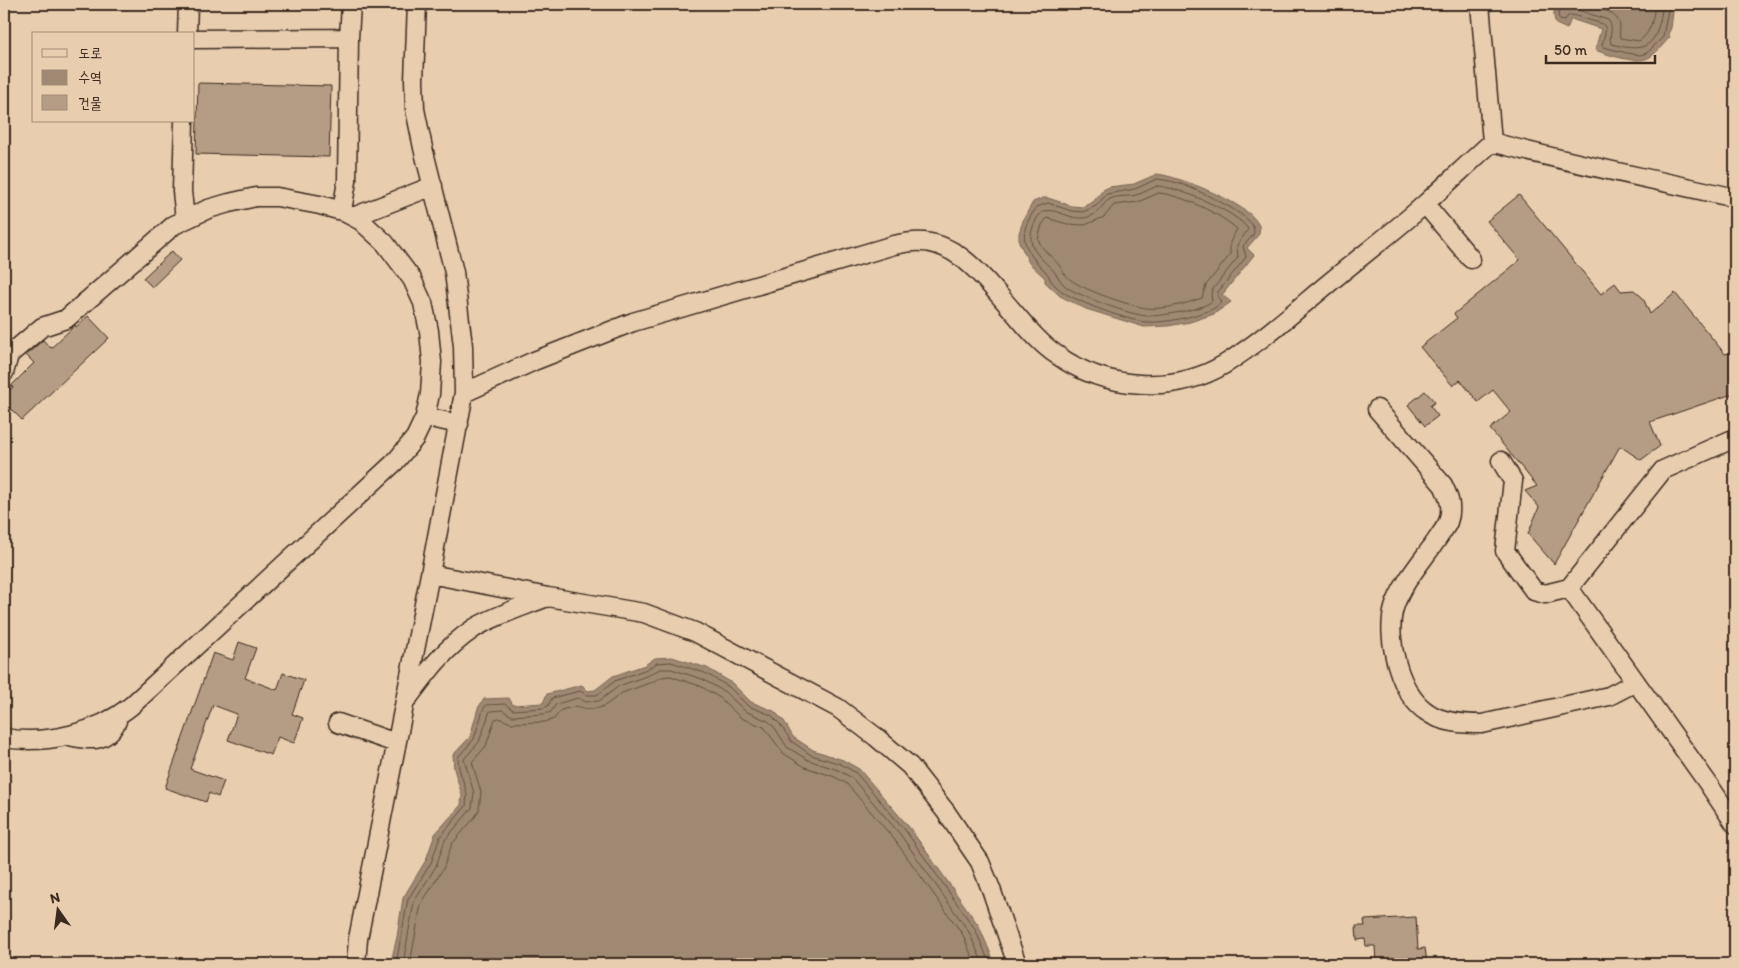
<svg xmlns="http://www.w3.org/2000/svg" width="1739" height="968" viewBox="0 0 1739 968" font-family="Itim,'Poor Story',sans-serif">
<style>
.water{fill:#9f8973;stroke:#776351}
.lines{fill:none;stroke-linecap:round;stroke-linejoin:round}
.shore{stroke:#635040;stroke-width:1}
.building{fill:#b49d84;stroke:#3b2a1e}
.minor-casing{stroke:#3b2a1e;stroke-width:21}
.minor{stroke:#e8cdaf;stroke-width:18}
</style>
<rect width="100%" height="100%" fill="#e8cdaf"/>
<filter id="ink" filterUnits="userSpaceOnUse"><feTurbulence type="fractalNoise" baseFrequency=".02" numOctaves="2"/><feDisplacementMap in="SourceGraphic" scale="10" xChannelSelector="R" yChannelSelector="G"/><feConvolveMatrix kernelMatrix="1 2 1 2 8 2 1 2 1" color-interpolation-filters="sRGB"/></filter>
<g filter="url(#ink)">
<!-- water -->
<path class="water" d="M1557,4H1674L1671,28L1668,34L1670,37C1664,43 1658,52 1650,57C1638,65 1608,55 1595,50L1601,29L1571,19L1567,29L1556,24C1553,16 1553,11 1557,4Z
M1157,174C1178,176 1253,205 1259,226C1260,229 1259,231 1259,234L1247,248L1254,255L1222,295L1231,302L1214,314L1190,322L1168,326L1144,327L1086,309L1060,296L1045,282V278L1029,263L1019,242V233L1024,218L1033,202L1043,198H1048L1072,206L1082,207L1093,202L1103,190L1109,187L1134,184Z
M672,657L707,668L732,683L751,702L774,711L784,721L793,737L813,750L843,760L859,769L909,827L979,926L995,964H392L391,962L397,937L403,898L426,860L435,834L461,805L462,795L454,769L453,755L470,737L478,708L484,699L509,698L513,705L543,703L547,694L582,685L588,691L595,690L613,676L645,665L655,658Z"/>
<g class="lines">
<!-- shore -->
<path class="shore" d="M1561,4L1558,16L1560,20L1564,21L1568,16L1572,15L1603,24L1606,29L1602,45L1603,47L1627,53L1640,55L1647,53L1663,37L1669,4
M1567,4L1569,8L1575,9L1608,20C1615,29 1608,35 1611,44C1652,55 1657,42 1663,4
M1584,4C1597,8 1617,10 1620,26C1620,30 1619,34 1620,38L1639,41C1652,32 1653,19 1655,4
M1157,179C1166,180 1175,182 1184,185C1197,190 1256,216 1254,231C1254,237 1246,242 1243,246L1246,257L1218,292V297L1221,302C1217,309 1207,311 1199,314C1182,319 1163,323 1146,322C1128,321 1078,302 1063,292C1059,289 1052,283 1050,279C1049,277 1048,274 1046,272C1024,250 1015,235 1037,207L1048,203L1071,211L1083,212L1096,206L1107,194L1135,189Z
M1157,186C1178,187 1236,211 1248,229L1247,231L1237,245L1238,257L1213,289L1211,294L1212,301C1203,310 1161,316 1147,316C1130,315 1079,296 1065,286C1059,280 1057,274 1051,268C1035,253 1024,243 1036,220C1047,199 1065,220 1083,218C1100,216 1100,205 1110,199C1118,195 1128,197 1136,195C1143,193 1150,189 1157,186Z
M1159,193C1182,195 1220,214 1237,229L1230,242V255L1206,285L1202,298C1185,304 1164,310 1146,308C1130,306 1084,290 1071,280C1065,276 1063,271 1059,265C1051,255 1043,252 1038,239L1042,225L1047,218L1067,224L1085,225L1104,217L1114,205L1138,202Z
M396,964L408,899L431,863L440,837L466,806L467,794L459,768L458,757L474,739L483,710L486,705L505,704L513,710L544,708L548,706L552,698L580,691L587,695H597L615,681L647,669L657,663L671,662L705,673L729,687L748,706L771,715L780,724L791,741L811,755L841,764L856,773L905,830L975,929L990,964
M403,964L414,902L436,866L445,840L472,808L474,793L464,759L479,742L490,711L502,710L512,716L544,714L551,712L556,704L578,698L586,702L599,701L619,686L649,675L660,669H671L702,679L725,692L745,711L768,721L775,728L787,747L808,760L838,770L852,778L900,834L969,932L983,964
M410,964L421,904L443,869L452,844L475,817L479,810L481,792L472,762L486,746L495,719L499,718L511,723L545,722L554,719L561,710L576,706L587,709L599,708L606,705L622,693L652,682L662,677L670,676L700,686L720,698L741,718L764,727L783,753L805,767L835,777L847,784L894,839L963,935L975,964"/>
</g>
<!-- building -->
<path class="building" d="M198,83L331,86L329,157L196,154Z
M1519,195L1601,294L1615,283L1621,291L1634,290L1643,298L1650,314L1675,293L1725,354L1735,352V393L1650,422L1660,446L1641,460L1620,446L1554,564L1528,534L1539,507L1525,491L1537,486L1490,429L1511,412L1493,390L1478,402L1460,380L1453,386L1420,347L1457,318L1454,314L1520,260L1487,221Z
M172,251L180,260L152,287L143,278Z
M88,316L109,338L22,420L4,402V396L13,387L11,386L34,363L26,355L43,340L51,348L72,328L75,325L76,327Z
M1425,391L1435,402L1430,406L1438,416L1425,426L1408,405Z
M239,642L256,648L245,678L277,690L283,673L304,680L292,714L303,718L294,743L278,737L271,755L228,740L237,714L213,705L190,769L224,781L218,797L209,793L206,802L165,788L213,653L233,660Z
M1416,917L1418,949L1425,948L1427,963L1376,964L1375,946H1366L1365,939L1357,940L1356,926H1365L1364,920Z"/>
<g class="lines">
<defs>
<path id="minor" d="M1480,4L1492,142
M187,34L188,4
M349,38L351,4
M194,39L349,38L347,181L342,211
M184,121L182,191L185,220
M1492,142C1572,164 1654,179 1735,198
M1425,204L1471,259
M353,217L433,186
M4,373L9,355L42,327L66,319L174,225L208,209L229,203L256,197H277L320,205L342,211L361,221L385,243L412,279L423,303L429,331L432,362L430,394L425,417L415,438L395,462L131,706C97,733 47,745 4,738
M464,393L534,361L633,322L894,245C900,244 907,242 913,242C957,238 986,281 1012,310C1026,326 1039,343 1057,355C1104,389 1174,395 1225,364C1262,341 1296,310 1329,283C1361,256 1395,231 1426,203C1448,183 1470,162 1492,142
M1377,409L1443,485C1449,497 1453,508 1448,522C1446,527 1441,533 1438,538C1424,559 1401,584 1394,608C1385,638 1400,695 1427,712C1442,723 1464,724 1482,724L1609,696L1636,682
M425,417L459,424
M1735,438L1663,470L1569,588L1707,782L1735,824
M1501,461L1513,481L1505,551L1534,591L1545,594L1569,588
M430,574L548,597L644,613L695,632L838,708L876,737L910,766L946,812L980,862L991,889L1017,964
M408,698C428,671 445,648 473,629C493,616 525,606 547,597
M338,723L396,743
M69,736C91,741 106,743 117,721
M356,964L358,939L430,574L464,393L463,346L454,272L423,148L415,109L414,80L417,4"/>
</defs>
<!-- minor casing -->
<use href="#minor" class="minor-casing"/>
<!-- minor -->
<use href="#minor" class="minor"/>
</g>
</g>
<!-- margin -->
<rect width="1739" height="968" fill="none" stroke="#e8cdaf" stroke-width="20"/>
<rect x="10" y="10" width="1719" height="948" fill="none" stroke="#3b2a1e" stroke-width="2" filter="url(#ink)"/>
<!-- legend -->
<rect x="32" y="32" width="162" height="90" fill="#e8cdaf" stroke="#a38c75"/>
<rect x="42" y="49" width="25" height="8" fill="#e8cdaf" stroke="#a38c75"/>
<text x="78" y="58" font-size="15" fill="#3b2a1e">도로</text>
<rect x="42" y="70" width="25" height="15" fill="#9f8973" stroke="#a38c75"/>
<text x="78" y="82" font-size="15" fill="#3b2a1e">수역</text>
<rect x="42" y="95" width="25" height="15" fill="#b49d84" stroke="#a38c75"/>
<text x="78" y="108" font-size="15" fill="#3b2a1e">건물</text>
<!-- north arrow -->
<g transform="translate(58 910) rotate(346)" stroke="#e8cdaf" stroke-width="4" paint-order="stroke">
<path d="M0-4L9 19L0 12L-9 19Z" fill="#3b2a1e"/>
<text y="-8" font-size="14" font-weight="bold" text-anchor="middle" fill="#3b2a1e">N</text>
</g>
<!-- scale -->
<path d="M1546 55v8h109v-8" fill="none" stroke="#3b2a1e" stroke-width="2.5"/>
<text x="1554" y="55" font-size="15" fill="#3b2a1e" stroke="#e8cdaf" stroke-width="4" paint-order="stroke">50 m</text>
</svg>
